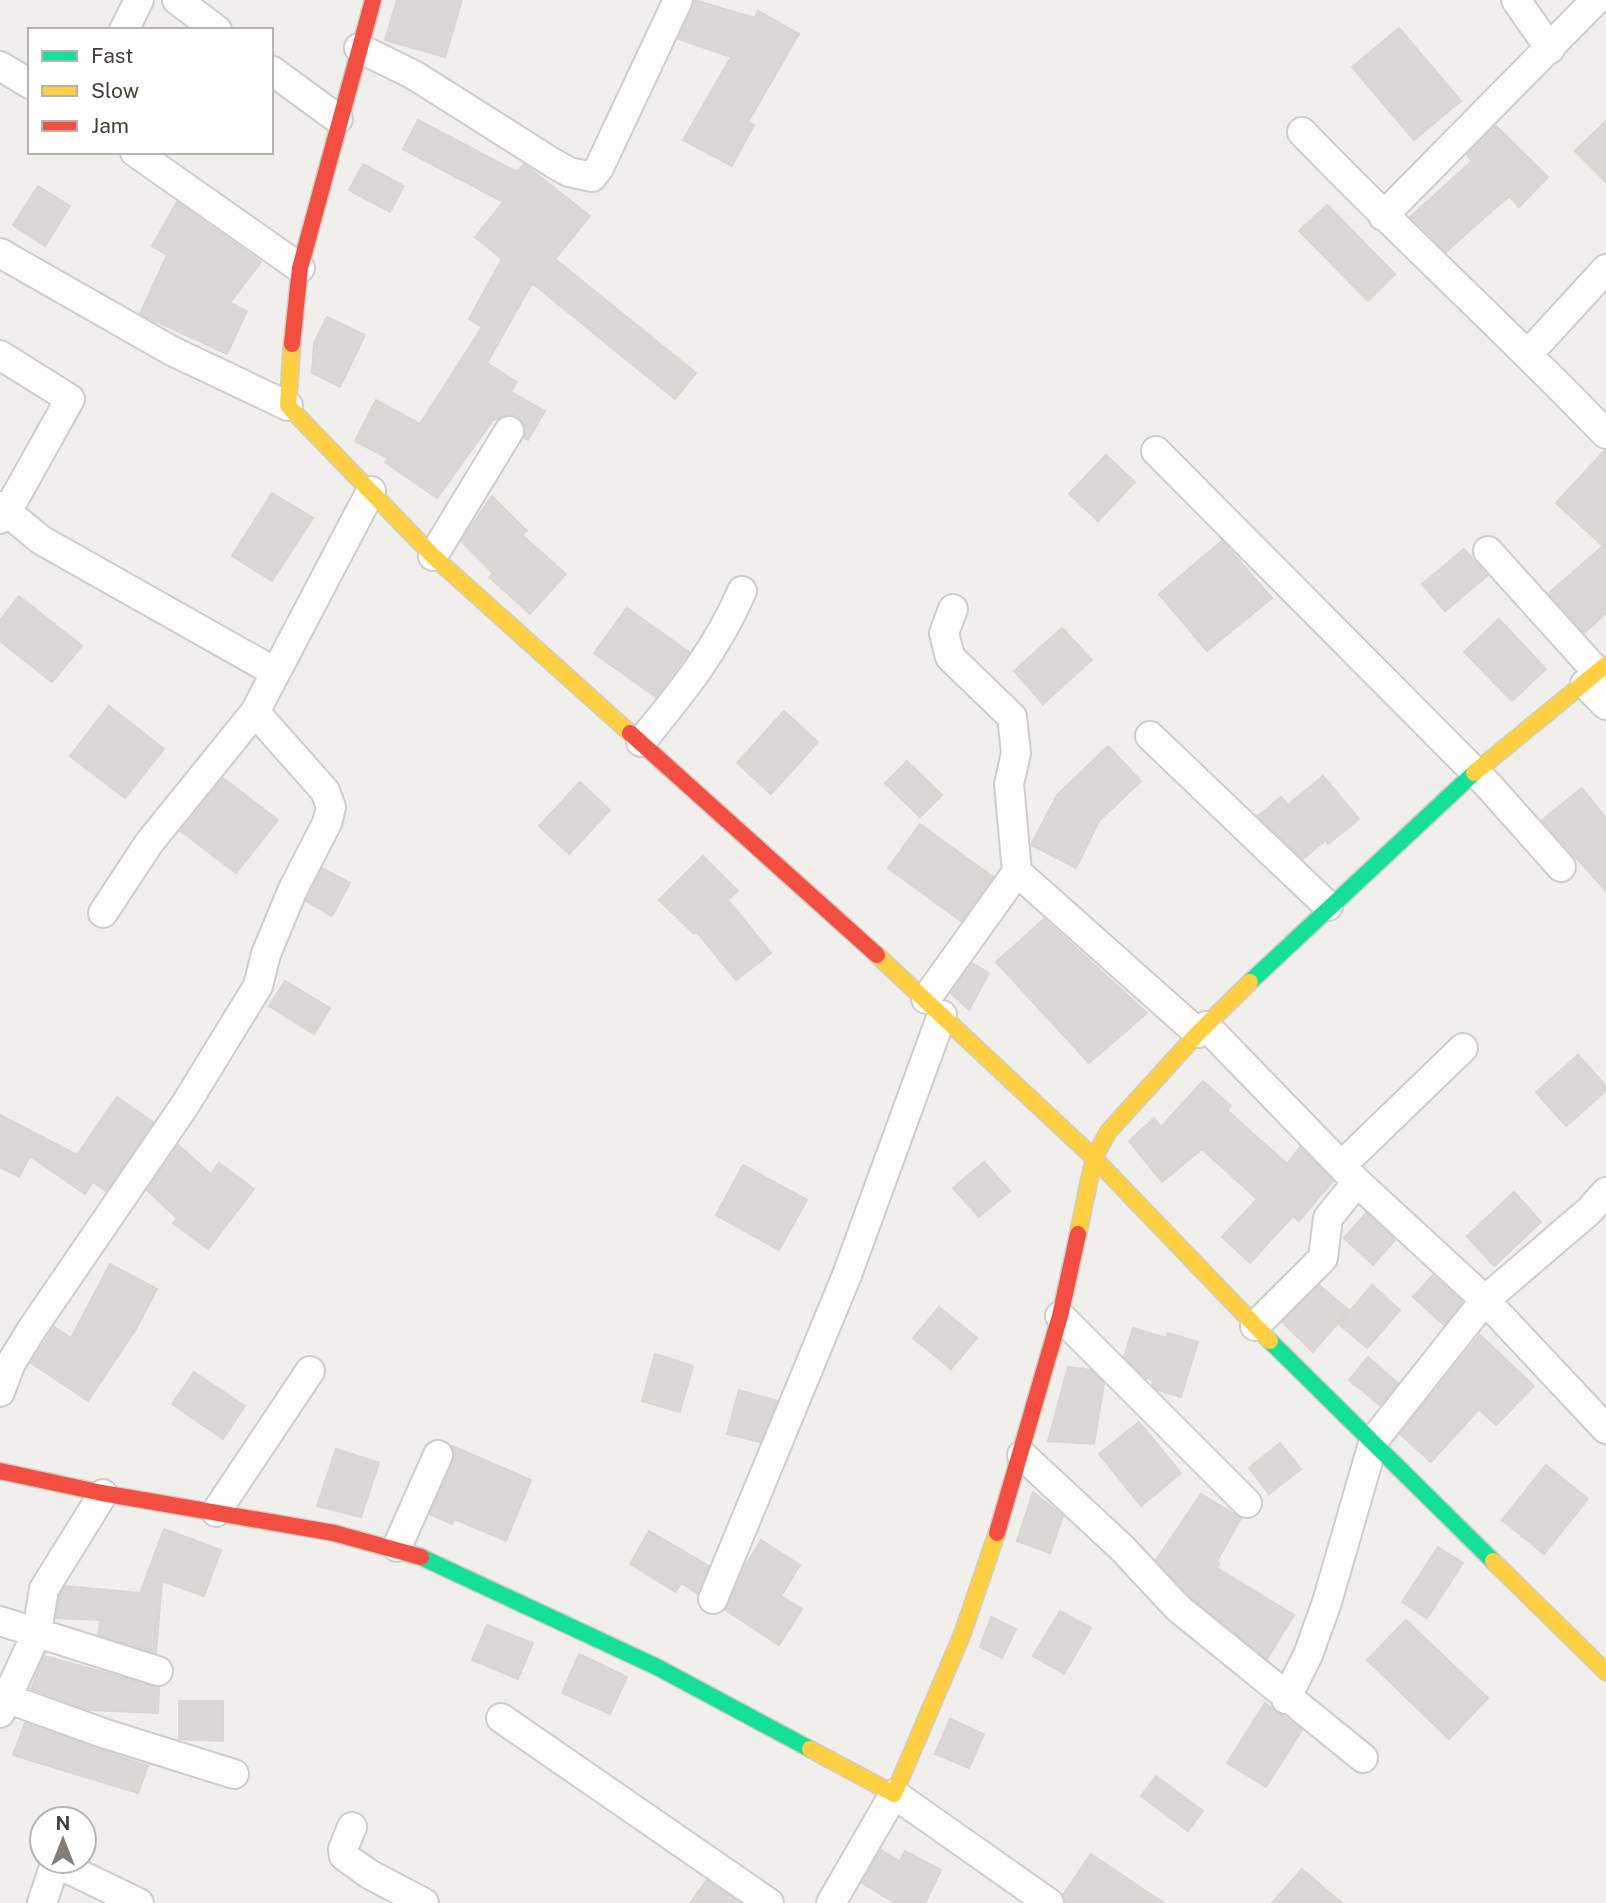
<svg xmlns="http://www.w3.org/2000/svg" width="1606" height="1903" viewBox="0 0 1606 1903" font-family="'Public Sans',sans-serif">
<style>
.building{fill:#dad8d4;stroke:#d9d6d1;stroke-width:2}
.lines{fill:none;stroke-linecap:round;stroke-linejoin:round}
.street-casing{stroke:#cfcdc9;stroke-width:32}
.fast-casing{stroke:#cfccc2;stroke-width:19}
.slow-casing{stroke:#cfccc2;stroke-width:19}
.jam-casing{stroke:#cfccc2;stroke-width:19}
.street{stroke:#fdfdfc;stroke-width:28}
.fast{stroke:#16e098;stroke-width:16}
.slow{stroke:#ffcf43;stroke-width:16}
.jam{stroke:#f24e42;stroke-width:16}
</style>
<rect width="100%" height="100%" fill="#f1efeb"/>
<!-- building -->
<path class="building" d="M397,0H462L445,57L385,40Z
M694,0L755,18L758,11L799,34L748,122L754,125L732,166L683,140L731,57L678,39Z
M1399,28L1461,101L1414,140L1352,67Z
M418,120L517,172L524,164L590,216L555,259L696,373L675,399L532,283L487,363L517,382L511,392L545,411L528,440L524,438V424L517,417L509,414L493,420L437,498L385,462L388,458L355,441L376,400L420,424L482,327L469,319L502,259L475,237L503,202L403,149Z
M1606,121V182L1575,151Z
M1496,126L1548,177L1519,207L1509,196L1446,252L1410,217L1472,161L1467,155Z
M363,164L404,186L390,212L349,190Z
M38,186L70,206L45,246L13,225Z
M177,202L261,262L230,303L247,311L227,354L140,314L167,255L152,246Z
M1327,205L1395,274L1368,301L1299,231Z
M327,317L365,335L340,387L312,373L314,343Z
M1605,450L1606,613L1584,633L1549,593L1603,546L1556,503Z
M1106,455L1135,482L1098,521L1069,494Z
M272,493L313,518L272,581L232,556Z
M492,496L527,531L522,535L566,574L530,614L489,577L493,573L461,541Z
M1222,541L1272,598L1207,651L1159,594Z
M1464,549L1487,576L1445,611L1422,584Z
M19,596L82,646L52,682L0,641V620Z
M627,608L689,652L656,697L594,653Z
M1499,619L1546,669L1512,701L1464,652Z
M1062,628L1092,660L1043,704L1014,671Z
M109,706L164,749L125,798L70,756Z
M784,711L818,742L771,794L737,763Z
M1108,746L1141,781L1099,821L1076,868L1031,845L1057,795Z
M907,761L942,795L920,817L885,783Z
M1323,776L1359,819L1328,844L1326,840L1303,859L1258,816L1281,797L1288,805Z
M223,778L278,820L236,873L181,831Z
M580,782L610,810L569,854L539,826Z
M1582,788L1606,818V891L1542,820Z
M920,824L993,877L961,921L888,868Z
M703,856L738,891L728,900L771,953L736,980L697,932L694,934L659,900Z
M322,868L350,883L332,916L306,901Z
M1044,919L1147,1013L1089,1063L996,962Z
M972,963L989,973L969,1010L951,993Z
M285,981L330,1008L314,1034L269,1006Z
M1578,1055L1606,1086V1091L1566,1126L1536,1092Z
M1203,1081L1231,1106L1227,1110L1287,1164L1300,1147L1333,1181L1299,1221L1293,1216L1250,1263L1222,1237L1257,1199L1202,1149L1162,1182L1129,1141L1154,1118L1161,1127Z
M117,1097L153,1122L106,1191L93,1182L85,1194L30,1156L19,1177L0,1167V1115L77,1155Z
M178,1145L211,1174L219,1163L254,1189L208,1249L173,1223L177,1218L147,1190Z
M984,1162L1010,1191L979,1217L953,1188Z
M743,1165L807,1200L779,1250L716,1215Z
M1514,1192L1541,1222L1494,1266L1467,1236Z
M1366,1213L1395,1240L1373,1265L1344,1238Z
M110,1264L157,1289L136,1329L88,1401L31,1363L54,1327L71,1338Z
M1433,1275L1462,1302L1444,1325L1413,1297Z
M1319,1285L1349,1310L1313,1352L1282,1322Z
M1372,1285L1400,1310L1367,1348L1339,1324Z
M939,1307L977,1338L951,1369L913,1338Z
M1133,1328L1166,1338L1168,1333L1198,1342L1181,1397L1158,1390L1152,1385L1153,1380L1146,1378L1124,1357Z
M1480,1335L1534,1386L1496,1425L1479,1409L1431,1462L1400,1434Z
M655,1354L693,1366L680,1412L642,1401Z
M1368,1357L1398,1383L1380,1405L1349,1380Z
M1068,1367L1091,1370L1104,1383L1094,1444L1048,1441Z
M194,1372L245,1406L223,1439L172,1404Z
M739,1390L777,1401L760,1442L727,1434Z
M1139,1422L1181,1473L1141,1506L1099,1454Z
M1280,1443L1301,1469L1269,1494L1249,1468Z
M452,1446L531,1480L506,1541L454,1519L452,1524L430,1514L453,1462Z
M336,1449L379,1463L361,1517L317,1506Z
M1546,1465L1588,1499L1544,1554L1502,1520Z
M1033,1492L1063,1516L1050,1553L1017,1541Z
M1201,1494L1241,1518L1217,1561L1220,1564L1217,1568L1294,1615L1267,1659L1189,1596L1156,1560Z
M164,1529L221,1550L204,1596L162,1581L156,1653L98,1635L100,1620L56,1618L60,1595L65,1586L140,1593Z
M649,1531L709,1566L697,1593L681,1583L676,1592L630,1564Z
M761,1540L800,1565L781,1596L802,1609L779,1645L725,1610L745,1566Z
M1438,1547L1463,1563L1427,1618L1402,1602Z
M1060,1611L1091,1628L1064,1674L1033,1656Z
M991,1617L1016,1629L1002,1658L980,1647Z
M1406,1620L1488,1698L1449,1739L1367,1660Z
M487,1625L533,1643L518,1679L472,1660Z
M579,1654L627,1677L610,1714L562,1693Z
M44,1656L159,1687L158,1713L89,1710L31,1689Z
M179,1701H223V1741L179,1739Z
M1265,1703L1302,1730L1266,1787L1227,1763Z
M950,1719L984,1734L969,1768L935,1754Z
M25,1723L148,1766L138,1793L13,1755Z
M1156,1776L1203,1811L1188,1831L1141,1796Z
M881,1850L900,1861L905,1851L941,1870L925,1903H895L862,1883Z
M1091,1854L1164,1903H1065L1063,1895Z
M1302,1869L1342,1903H1272Z
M707,1880L740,1903H690Z"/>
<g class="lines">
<defs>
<path id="street" d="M177,0L217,30
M1516,0L1550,49
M124,30L139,0
M359,48L414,75L553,163L569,172L592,177L599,168L678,0
M0,66L30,84
M271,70L338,119
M1302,132C1401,235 1507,331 1606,434
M135,152L300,268
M1383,216L1596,0
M0,253L172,351L288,406
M1529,353L1606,269
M0,355L70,399L8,510L0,519
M1156,451L1489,786L1561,867
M0,506L41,540L275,672
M1488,551L1598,673
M433,556L509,431
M1585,684L1606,705
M1150,736L1328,906
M641,742C682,692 716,651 742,591
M1017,872L1198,1033
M103,913L149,843L255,712L371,491
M926,999L1017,872L1009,784L1016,753L1012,717L950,657L944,633L953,609
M1206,1026L1357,1182L1485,1300L1606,1429
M1342,1165L1463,1048
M1060,1316L1247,1503
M1255,1326L1323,1258L1328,1218L1357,1182
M0,1392L11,1363L32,1329L185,1105L258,986L266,954L293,889L327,823L331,807L325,791L255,712
M1022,1455L1122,1548L1178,1608L1363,1758
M216,1512L310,1371
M397,1547L438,1455
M713,1599L847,1275L942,1015
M0,1621L158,1671
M6,1698L103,1733L234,1774
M1286,1699L1308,1655L1327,1602L1374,1440L1485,1300L1589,1211L1606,1192
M0,1713L37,1632L44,1589L103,1494
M501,1718L769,1903
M352,1827L343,1849L344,1856L369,1874L424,1903
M56,1863L139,1903
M42,1903L56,1861
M831,1903L894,1794L1049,1903"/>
<path id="fast" d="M1250,982L1474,773
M1270,1341L1493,1561
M421,1557L657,1667L810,1749"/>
<path id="slow" d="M292,344L288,406L433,556L630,733
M1474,773L1606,665
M877,955L1094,1158L1270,1341
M1078,1234L1094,1158L1108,1132L1198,1033L1250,982
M1493,1561L1606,1672
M810,1749L894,1794L962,1635L997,1533"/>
<path id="jam" d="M292,344L300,268L373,0
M630,733L877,955
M0,1471L102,1493L334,1533L421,1557
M997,1533L1060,1316L1078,1234"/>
</defs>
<!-- street casing -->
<use href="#street" class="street-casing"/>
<!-- fast casing -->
<use href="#fast" class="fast-casing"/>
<!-- slow casing -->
<use href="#slow" class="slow-casing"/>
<!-- jam casing -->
<use href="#jam" class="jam-casing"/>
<!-- street -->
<use href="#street" class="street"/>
<!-- fast -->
<use href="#fast" class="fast"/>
<!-- slow -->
<use href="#slow" class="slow"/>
<!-- jam -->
<use href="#jam" class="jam"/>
</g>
<!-- legend -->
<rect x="28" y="28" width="245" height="126" fill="#ffffff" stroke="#b5b3af" stroke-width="2"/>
<rect x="42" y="51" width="35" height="10" fill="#16e098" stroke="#b5b3af" stroke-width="2"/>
<text x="91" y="63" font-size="21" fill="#464138">Fast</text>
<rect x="42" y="86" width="35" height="10" fill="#ffcf43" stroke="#b5b3af" stroke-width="2"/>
<text x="91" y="98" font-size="21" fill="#464138">Slow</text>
<rect x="42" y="121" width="35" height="10" fill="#f24e42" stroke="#b5b3af" stroke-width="2"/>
<text x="91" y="133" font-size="21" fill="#464138">Jam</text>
<!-- north arrow -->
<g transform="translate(63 1840)"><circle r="33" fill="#ffffff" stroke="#b5b3af" stroke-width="2"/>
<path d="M0-5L12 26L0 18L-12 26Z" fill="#827e77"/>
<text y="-10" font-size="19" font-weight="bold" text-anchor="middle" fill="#464138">N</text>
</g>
</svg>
